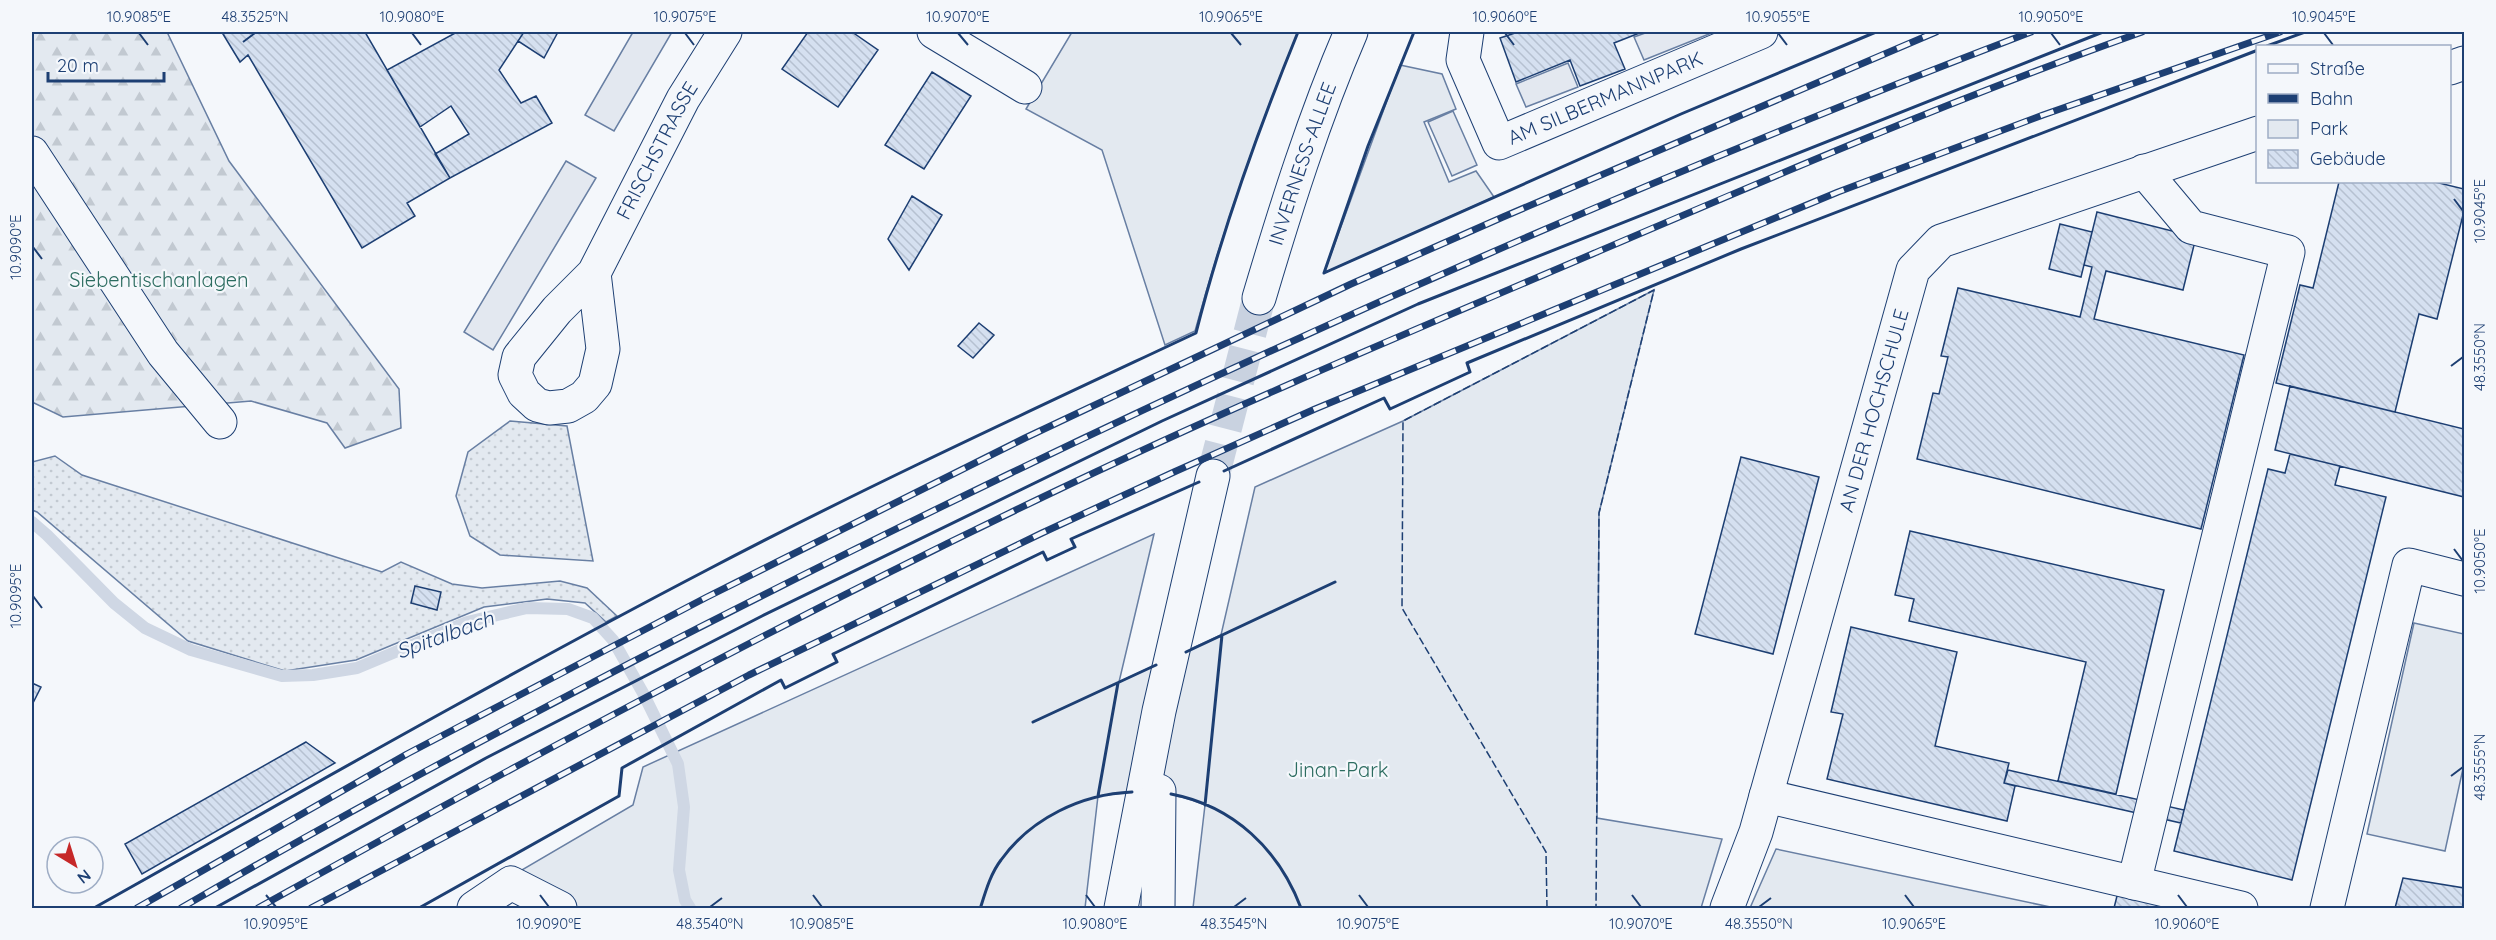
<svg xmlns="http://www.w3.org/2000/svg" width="2496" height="940" viewBox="0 0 2496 940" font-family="Quicksand,sans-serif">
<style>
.grass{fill:url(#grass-dots);stroke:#687fa3;stroke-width:1.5}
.forest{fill:url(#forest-firs);stroke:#687fa3;stroke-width:1.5}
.park{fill:#e3e9f0;stroke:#687fa3;stroke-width:1.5}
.parking{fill:#e3e8f0;stroke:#687fa3;stroke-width:1.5}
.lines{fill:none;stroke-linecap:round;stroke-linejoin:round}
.stream{stroke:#cfd7e4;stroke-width:12}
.building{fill:url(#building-back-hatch);stroke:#1d3f73;stroke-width:1.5}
.major-tunnel{stroke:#c9d2e0;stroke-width:33;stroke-dasharray:33 16;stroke-linecap:butt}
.minor-casing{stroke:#1d3f73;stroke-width:35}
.major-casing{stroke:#1d3f73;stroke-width:35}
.minor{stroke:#f4f7fb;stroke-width:33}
.major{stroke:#f4f7fb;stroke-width:33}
.rail-casing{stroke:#1d3f73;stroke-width:7}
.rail{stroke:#f4f7fb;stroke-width:4.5;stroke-dasharray:14;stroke-linecap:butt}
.fence{stroke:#1d3f73;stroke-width:1.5;stroke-dasharray:8 3;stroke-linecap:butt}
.wall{stroke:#1d3f73;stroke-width:3}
.ticks{fill:none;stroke:#1d3f73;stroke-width:2}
.labels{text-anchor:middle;stroke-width:4.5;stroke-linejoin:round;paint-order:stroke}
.street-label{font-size:20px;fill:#1d3f73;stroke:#f4f7fb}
.park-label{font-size:20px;fill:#2c6c60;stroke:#f4f7fb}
.water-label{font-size:21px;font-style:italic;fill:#1d3f73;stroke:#f4f7fb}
.neatline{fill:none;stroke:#1d3f73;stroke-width:2}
.ticks-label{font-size:15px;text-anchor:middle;fill:#1d3f73}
</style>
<defs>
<pattern id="grass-dots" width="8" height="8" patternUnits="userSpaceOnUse" patternTransform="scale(1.5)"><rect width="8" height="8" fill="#e3e9f0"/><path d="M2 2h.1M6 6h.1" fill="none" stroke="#c2c9d1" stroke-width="1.8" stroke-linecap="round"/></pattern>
<pattern id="forest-firs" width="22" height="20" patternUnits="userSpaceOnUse" patternTransform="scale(1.5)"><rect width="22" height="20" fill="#e3e9f0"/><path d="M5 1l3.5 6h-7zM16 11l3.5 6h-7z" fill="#c2c9d1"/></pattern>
<pattern id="building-back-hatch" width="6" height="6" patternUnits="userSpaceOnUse" patternTransform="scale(1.5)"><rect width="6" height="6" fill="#d5e0f0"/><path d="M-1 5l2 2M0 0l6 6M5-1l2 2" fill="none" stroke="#b6c1d1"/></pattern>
</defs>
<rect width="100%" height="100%" fill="#f4f7fb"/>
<!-- grass -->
<path class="grass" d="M510,421L567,426L593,561L500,555L470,536L456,496L468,452Z
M55,456L82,475L382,572L401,562L452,584L482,588L560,581L587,588L617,616L606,622L585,603L547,599L484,607L356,660L285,671L188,641L37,512L32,510V462Z"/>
<!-- forest -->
<path class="forest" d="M32,32H167L229,161L399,389L401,428L345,448L327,423L251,401L63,417L32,402Z"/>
<!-- park -->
<path class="park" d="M1072,32H1298C1258,129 1223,229 1195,331L1165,345L1102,150L1026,109Z
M1400,65L1442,74L1456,109L1424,122L1449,182L1476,171L1494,197L1324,273Z
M1654,290L1599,513L1597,818L1722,839L1701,908H1193L1205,805C1171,790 1134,791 1098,796L1085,908H522L491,888L633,805L643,767L1154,534L1119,682L1221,635L1255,487L1403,421Z
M2414,623L2464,634V764L2445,851L2367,834Z
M1776,849L2055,908H1750Z"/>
<!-- parking -->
<path class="parking" d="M633,32H672L614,131L585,115Z
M1648,32H1714L1644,60L1634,37Z
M1568,63L1578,87L1526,107L1516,84Z
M1453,111L1477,165L1452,176L1428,122Z
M566,161L596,178L493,350L464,332Z"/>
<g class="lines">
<!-- stream -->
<path class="stream" d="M32,522L47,535L114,603L145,628L191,650L282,676L313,675L357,668L467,622L527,608L568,609L593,618L613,640L643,693L678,764L684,807L679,870L685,900L690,908"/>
</g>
<!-- building -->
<path class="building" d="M228,32H365L450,178L407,203L415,216L362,248L248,55L240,62L223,34Z
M457,32H524L499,70L521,103L536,96L552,123L450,178L435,154L469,134L451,106L420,127L387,70Z
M524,32H558L544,58L518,41Z
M808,32H852L878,50L838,107L782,69Z
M1518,32H1642L1614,43L1625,69L1580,86L1570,60L1516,82L1500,38Z
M932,72L971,96L924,169L885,145Z
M2339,182H2435L2464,189V211L2437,319L2419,314L2395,412L2276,383L2300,285L2313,288Z
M912,196L942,215L909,270L888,239Z
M2097,212L2196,237L2183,290L2106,271L2094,319L2244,355L2201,529L1917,459L1933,393L1939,394L1948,357L1941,356L1958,288L2080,317L2092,267L2084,265Z
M2060,224L2092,232L2081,277L2049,269Z
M979,323L994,335L973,358L958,346Z
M2290,386L2464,429V497L2275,450Z
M2290,454L2340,466L2335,485L2386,497L2292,880L2174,851L2268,469L2285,473Z
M1741,457L1819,477L1773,654L1695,634Z
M1910,531L2164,590L2116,794L2058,781L2086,662L1909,621L1914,599L1895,595Z
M415,586L441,592L437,610L411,603Z
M1851,627L1957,652L1935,746L2009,763L2004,783L2015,786L2007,821L1827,779L1843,714L1831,712Z
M32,683L41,687L32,705Z
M306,742L335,763L142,874L125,844Z
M2008,770L2184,810L2181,823L2004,783Z
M2403,878L2464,888V908H2395Z
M2118,892L2187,908H2114Z"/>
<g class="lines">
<!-- major-tunnel -->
<path class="major-tunnel" d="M1213,476L1259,298"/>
<defs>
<g id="minor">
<path d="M934,32L1025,87"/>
<path id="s1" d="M1467,32L1463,60L1499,143L1761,32"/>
<path d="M2450,68L2464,63"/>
<path d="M32,153L163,353L220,422"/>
<path id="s2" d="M594,273L603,349L595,384L584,397L568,406L549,408L537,405L524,393L515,375L519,357L557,310L594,273L683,99L725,32"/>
<path d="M1766,796L2241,908"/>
<path d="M2134,883L2288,252L2191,227L2144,171"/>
<path d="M474,908L511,883L560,908"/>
<path id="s3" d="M1727,908L1756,832L1913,270L1941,241L2258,133"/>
<path d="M2327,908L2409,565L2464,579"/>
</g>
<g id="major">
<path id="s4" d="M1259,298C1286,207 1314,118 1351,32"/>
<path d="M1121,908L1159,711L1213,476"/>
<path d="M1158,908L1159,791"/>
</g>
</defs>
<!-- minor casing -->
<use href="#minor" class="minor-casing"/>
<!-- major casing -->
<use href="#major" class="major-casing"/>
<!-- minor -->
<use href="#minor" class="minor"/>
<!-- major -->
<use href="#major" class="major"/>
<defs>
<path id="rail" d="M137,908L407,754L707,597L1025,438L1351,284L1503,217L1936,32
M181,908C451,752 729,609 1011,473C1345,312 1685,164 2031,32
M258,908C517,764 778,624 1045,496C1224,410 1407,333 1590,255C1772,177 1956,98 2142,32
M311,908L749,675L1042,533L1174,472L1315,409L1838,192L2043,115L2280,32"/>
</defs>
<!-- rail casing -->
<use href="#rail" class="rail-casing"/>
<!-- rail -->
<use href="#rail" class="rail"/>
<!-- fence -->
<path class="fence" d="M1547,908L1546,852L1402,608L1403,421L1654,290L1599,513L1596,908"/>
<!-- wall -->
<path class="wall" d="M2267,46L2305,32
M1324,273L1681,114L1876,32
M1324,273L1368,146L1414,32
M1224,471L1384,398L1390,409L1470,372L1467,363L1741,249L2258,50
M1186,652L1335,582
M1033,722L1156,665
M1171,794C1234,806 1279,850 1301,908
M1098,796L1118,683
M1205,805L1222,635
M981,906C986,890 991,873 1001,860C1031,818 1082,794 1132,792
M94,908C297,794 500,678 707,570C867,486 1032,410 1196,333C1222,230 1258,130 1298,32
M215,908L486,758L762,616L1162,421L1418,304L2103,32
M419,908L619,796L622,768L761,691L781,680L785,688L837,662L833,654L1043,552L1047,560L1075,547L1071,539L1199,482"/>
</g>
<!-- ticks -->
<path class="ticks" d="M139,33L148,45M412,33L421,45M685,33L694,45M958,33L968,45M1231,33L1241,45M1505,33L1514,45M1778,33L1787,45M2051,33L2060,45M2324,33L2333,45M243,42L255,33M2454,199L2463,211M33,247L42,259M2451,366L2463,357M2454,549L2463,561M33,596L42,608M2451,776L2463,767M266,895L276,907M540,895L549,907M813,895L822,907M1086,895L1095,907M1359,895L1368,907M1632,895L1641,907M1905,895L1914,907M2178,895L2187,907M710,907L722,898M1234,907L1246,898M1759,907L1771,898"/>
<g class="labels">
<!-- street labels -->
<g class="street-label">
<text dy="7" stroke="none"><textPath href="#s1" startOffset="234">AM SILBERMANNPARK</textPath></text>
<text dy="7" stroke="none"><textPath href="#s2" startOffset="486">FRISCHSTRASSE</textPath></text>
<text dy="7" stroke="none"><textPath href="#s4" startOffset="141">INVERNESS-ALLEE</textPath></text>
<text dy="7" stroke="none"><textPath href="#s3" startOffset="519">AN DER HOCHSCHULE</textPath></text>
</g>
<!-- park labels -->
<g class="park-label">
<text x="159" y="287">Siebentischanlagen</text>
<text x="1338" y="777">Jinan-Park</text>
</g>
<!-- water labels -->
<g class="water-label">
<text transform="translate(445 635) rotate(-20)" y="7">Spitalbach</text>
</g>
</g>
<!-- border -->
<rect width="2496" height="940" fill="none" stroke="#f4f7fb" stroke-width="66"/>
<!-- legend -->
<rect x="2256" y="45" width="195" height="138" fill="#f4f7fb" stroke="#9eadc5" stroke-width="1.5"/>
<rect x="2268" y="64" width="30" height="9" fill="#f4f7fb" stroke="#9eadc5" stroke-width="1.5"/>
<text x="2310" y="75" font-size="18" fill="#1d3f73">Straße</text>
<rect x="2268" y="94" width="30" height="9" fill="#1d3f73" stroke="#9eadc5" stroke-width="1.5"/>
<text x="2310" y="105" font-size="18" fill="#1d3f73">Bahn</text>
<rect x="2268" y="120" width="30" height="18" fill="#e3e9f0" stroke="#9eadc5" stroke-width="1.5"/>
<text x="2310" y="135" font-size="18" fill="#1d3f73">Park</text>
<rect x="2268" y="150" width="30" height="18" fill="url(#building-back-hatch)" stroke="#9eadc5" stroke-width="1.5"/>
<text x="2310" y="165" font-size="18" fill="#1d3f73">Gebäude</text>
<!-- north arrow -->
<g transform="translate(75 865) rotate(142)"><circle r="28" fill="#f4f7fb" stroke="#9eadc5" stroke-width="1.5"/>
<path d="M0-4.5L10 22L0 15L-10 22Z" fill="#c62828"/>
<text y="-9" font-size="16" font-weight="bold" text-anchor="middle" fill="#1d3f73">N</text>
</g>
<!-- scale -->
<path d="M48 72v9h116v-9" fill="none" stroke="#1d3f73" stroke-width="3"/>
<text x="57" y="72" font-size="18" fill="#1d3f73" stroke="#f4f7fb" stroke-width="4.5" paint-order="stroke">20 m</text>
<rect x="33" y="33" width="2430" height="874" class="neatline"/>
<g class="ticks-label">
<text x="139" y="22">10.9085°E</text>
<text x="255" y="22">48.3525°N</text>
<text x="412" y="22">10.9080°E</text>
<text x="685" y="22">10.9075°E</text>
<text x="958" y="22">10.9070°E</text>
<text x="1231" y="22">10.9065°E</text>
<text x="1505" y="22">10.9060°E</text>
<text x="1778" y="22">10.9055°E</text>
<text x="2051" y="22">10.9050°E</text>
<text x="2324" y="22">10.9045°E</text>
<text transform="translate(2480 211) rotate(-90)" y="5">10.9045°E</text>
<text transform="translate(16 247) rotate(-90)" y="5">10.9090°E</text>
<text transform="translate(2480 357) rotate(-90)" y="5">48.3550°N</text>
<text transform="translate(2480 561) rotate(-90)" y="5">10.9050°E</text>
<text transform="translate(16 596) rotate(-90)" y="5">10.9095°E</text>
<text transform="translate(2480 767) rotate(-90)" y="5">48.3555°N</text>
<text x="276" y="929">10.9095°E</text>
<text x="549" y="929">10.9090°E</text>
<text x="710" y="929">48.3540°N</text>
<text x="822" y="929">10.9085°E</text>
<text x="1095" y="929">10.9080°E</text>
<text x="1234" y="929">48.3545°N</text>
<text x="1368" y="929">10.9075°E</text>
<text x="1641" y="929">10.9070°E</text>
<text x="1759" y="929">48.3550°N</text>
<text x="1914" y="929">10.9065°E</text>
<text x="2187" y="929">10.9060°E</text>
</g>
</svg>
